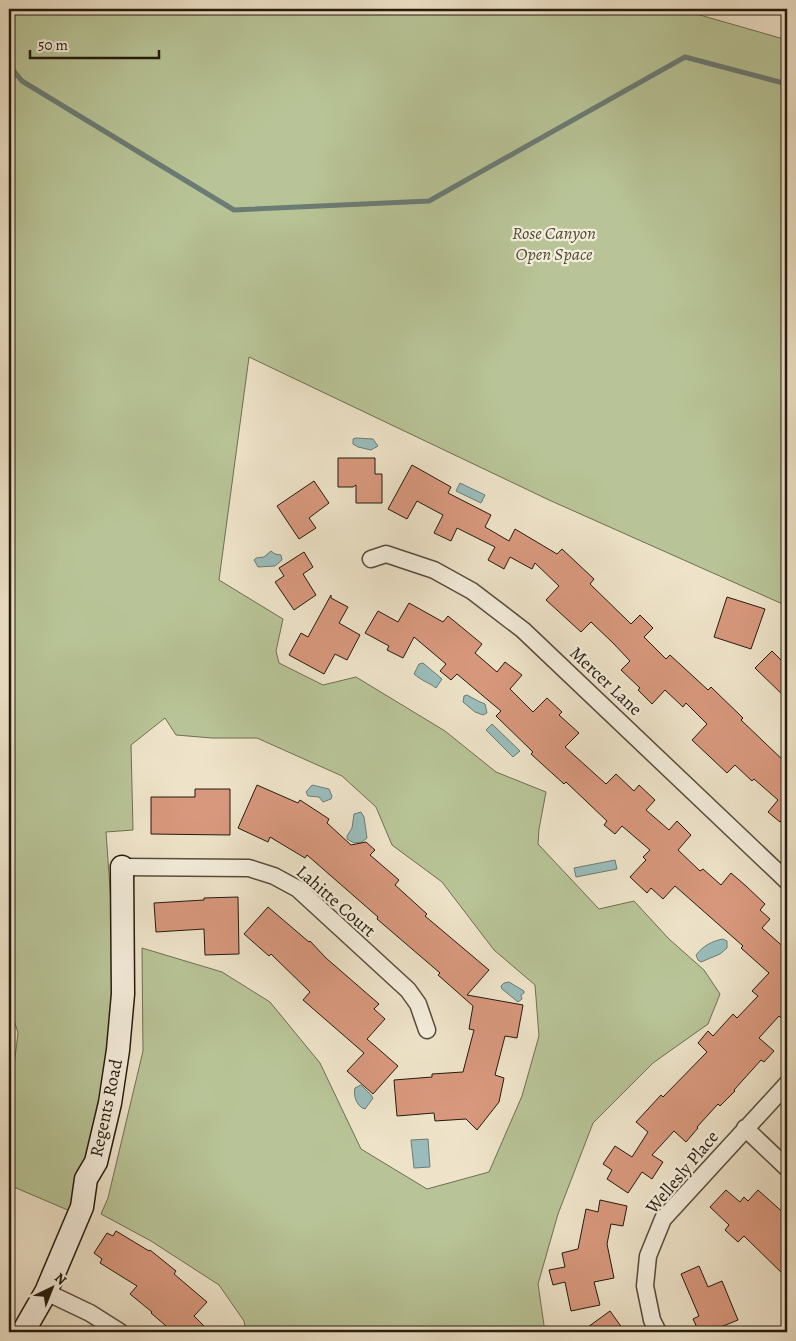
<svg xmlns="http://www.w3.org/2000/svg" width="796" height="1341" viewBox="0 0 796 1341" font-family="Alegreya,serif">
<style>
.green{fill:#b8c497;stroke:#6e6f52}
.water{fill:#9abdbb;stroke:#6b7c75}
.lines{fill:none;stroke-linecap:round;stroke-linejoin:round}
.stream{stroke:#6b7c75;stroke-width:5}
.building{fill:#d8987d;stroke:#251a0d}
.street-casing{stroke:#574c3c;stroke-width:19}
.secondary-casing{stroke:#251a0d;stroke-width:25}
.street{stroke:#f4eddc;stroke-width:16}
.secondary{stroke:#f4eddc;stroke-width:22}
.labels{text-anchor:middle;stroke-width:4.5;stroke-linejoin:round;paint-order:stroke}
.park-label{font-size:18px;font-style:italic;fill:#514d36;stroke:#f4eddc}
.street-label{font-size:18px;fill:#251a0d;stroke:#f4eddc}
</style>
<rect width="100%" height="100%" fill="#eee3c9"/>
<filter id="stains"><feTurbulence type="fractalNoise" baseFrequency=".004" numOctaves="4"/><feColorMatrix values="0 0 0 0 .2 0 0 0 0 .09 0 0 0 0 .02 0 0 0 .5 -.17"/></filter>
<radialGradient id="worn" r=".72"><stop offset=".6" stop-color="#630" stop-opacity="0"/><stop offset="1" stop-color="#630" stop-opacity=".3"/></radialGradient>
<!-- green -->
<path class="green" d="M9,9H679L787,40V606L549,500L249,357L219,580L283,619L276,651L279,663L323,685L356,677L445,731L496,772L546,792L539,829L538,844L599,909L634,901L669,939L704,970L720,994L708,1024L653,1063L593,1123L558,1214L538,1284L545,1332H246L244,1321L219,1285L151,1241L101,1214L108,1198L143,1051L142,948L222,972L270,1002L320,1063L361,1149L427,1189L489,1172L522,1096L539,1036L535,985L494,950L442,882L392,845L376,807L342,776L257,738H212L176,735L165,718L131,745L133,830L106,832L112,917V988L105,1074L89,1156L70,1211L9,1185V1107L18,1033L9,1004Z"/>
<!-- water -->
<path class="water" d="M356,438L373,439L378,446L371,450L358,447L353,444V439Z
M460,483L485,495L481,503L456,491Z
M271,551L275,554L281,555L282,560L275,566L258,567L254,560L256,558L264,557Z
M423,663L442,679L436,688C428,682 422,681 414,674L419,664Z
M467,695L478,701L485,704L487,713L483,715L475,712L463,702L464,696Z
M492,724L520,751L513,757L486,730Z
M312,785L329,789L332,796L331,799L323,802L319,797L308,796L306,792Z
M361,812L364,817L367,838L362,842L354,843L347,839V836L352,828L354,814Z
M615,860L617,869L576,877L574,868Z
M723,939L727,941V948L720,954L701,962L698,960L696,955C703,946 712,941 723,939Z
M509,982L524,991V993L521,995L522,999L518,1002L502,989L501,986L504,983Z
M361,1085L371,1095L373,1098L365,1109C357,1107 353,1096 355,1088Z
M428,1139L430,1167L414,1168L411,1140Z"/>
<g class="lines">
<!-- stream -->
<path class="stream" d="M9,65L22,81L234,210L429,201L685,57L787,84"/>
</g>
<!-- building -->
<path class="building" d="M338,458H375V474H382V503H356V485L353,487H338Z
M412,465L451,487L448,493L491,515L485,527L509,541L515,529L557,554L562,549L594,579L590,584L631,624L640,615L653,628L644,637L666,659L670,655L708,690L711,687L743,718L741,720L787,764V814L780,822L768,812L778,800L754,779L752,781L735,765L727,773L692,740L707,724L686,703L683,707L665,690L652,704L638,690L640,688L621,670L630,661L613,643L591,622L581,632L546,600L559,586L535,563L532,569L510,557L504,569L488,560L495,547L457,528L451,541L434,533L443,515L417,501L407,519L388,509Z
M314,481L329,503L309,518L316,528L299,539L277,506Z
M304,552L313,567L303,574L316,595L294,610L275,582L284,576L279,568Z
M331,595V598L348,607L339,623L360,635L347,660L335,654L324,674L289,655L301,633L308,637Z
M727,597L765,609L751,649L714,637Z
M409,603L443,622L448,616L482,644L475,653L497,672L505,662L522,675L510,689L533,712L547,698L562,712L559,715L579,733L565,747L606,784L616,774L634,791L639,785L655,800L646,810L669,830L677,821L691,835L678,850L700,871L703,869L721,885L731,873L746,886L765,904L760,910L770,919L762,928L787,950V1024L779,1016L759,1038L774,1051L764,1062L761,1060L734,1090L735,1091L720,1106L718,1104L697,1127L698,1128L686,1142L674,1131L652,1155L663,1162L652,1179L642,1172L628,1193L607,1179L612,1170L603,1164L615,1146L632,1157L648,1132L636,1122L661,1095L663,1097L707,1052L698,1043L708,1031L713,1036L733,1014L737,1018L758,996L752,991L769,973L741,948L743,946L675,886L663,899L651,888L647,893L630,877L646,860L643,857L650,850L622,826L615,834L604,825L607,821L566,782L564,784L531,754L533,752L496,716L501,711L457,674L451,680L440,671L446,664L414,637L403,658L387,650L389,646L365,633L378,611L398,622Z
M772,651L787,666V699L755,668Z
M257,785L298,803L300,800L329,819L327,823L351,845L366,842L375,850L370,855L399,880L395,885L427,914L425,916L489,970L467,995L523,1005L517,1038L505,1036L495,1075L504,1078L499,1102L477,1130L466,1119L435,1121L434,1113L397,1116L394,1080L432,1077V1074L463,1072L474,1030L469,1029L473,1006L438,975L440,973L377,919L378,917L307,855L305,858L270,837L268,842L238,828Z
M195,789H230V835L151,834V797H195Z
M238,897L239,954L205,955L204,929L156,932L154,903L204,900V898Z
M268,907L309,942L310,941L326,958L379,1004L374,1009L385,1019L367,1039L398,1066L373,1094L347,1071L364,1053L303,1000L310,992L271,954L269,956L244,934Z
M726,1190L740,1202L744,1197L748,1201L758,1190L787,1216V1278L744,1236L738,1242L725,1230L729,1225L710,1207Z
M600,1200L627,1206L623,1226L611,1224L607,1244L614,1278L594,1282L600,1305L571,1311L565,1282L553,1285L549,1270L565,1267L562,1253L578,1249L586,1209L598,1212Z
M116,1231L149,1251L150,1250L176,1271L174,1274L207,1302L194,1316L210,1332H173L151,1313L152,1312L130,1294L137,1286L100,1263L102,1259L94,1253L107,1233L113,1236Z
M699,1266L708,1287L722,1281L738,1320L708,1332H699L693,1319L699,1316L681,1274Z
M610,1311L625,1332H581Z"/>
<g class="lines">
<defs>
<path id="street" d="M371,559L386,554L434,570L472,591L523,630L787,881
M122,867L249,868L274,876L298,889L408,990L418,1004L427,1030
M745,1128L787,1168
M46,1292L90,1313L120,1332
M658,1332L652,1320L645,1286L648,1256L663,1219L787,1084"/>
<path id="secondary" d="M23,1332L46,1292L82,1207L86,1179L96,1162L110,1103L118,1050L123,994L122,867"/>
</defs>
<!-- street casing -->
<use href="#street" class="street-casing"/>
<!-- secondary casing -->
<use href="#secondary" class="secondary-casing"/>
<!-- street -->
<use href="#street" class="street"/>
<!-- secondary -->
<use href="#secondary" class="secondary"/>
</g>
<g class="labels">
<!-- park labels -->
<g class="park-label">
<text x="554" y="239">Rose Canyon<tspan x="554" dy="21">Open Space</tspan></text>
</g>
<!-- street labels -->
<g class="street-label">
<text transform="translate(606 681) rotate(43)" y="6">Mercer Lane</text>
<text transform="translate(336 901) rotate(41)" y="6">Lahitte Court</text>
<text transform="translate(106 1108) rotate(-78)" y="6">Regents Road</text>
<text transform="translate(682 1172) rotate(-50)" y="6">Wellesly Place</text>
</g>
</g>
<!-- margin -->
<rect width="796" height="1341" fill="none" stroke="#eee3c9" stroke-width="30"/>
<rect x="10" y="10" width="776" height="1321" fill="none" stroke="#251a0d" stroke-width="2.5"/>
<rect x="15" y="15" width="766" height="1311" fill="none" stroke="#251a0d"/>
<!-- north arrow -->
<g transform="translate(52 1288) rotate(43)" stroke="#f4eddc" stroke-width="4" paint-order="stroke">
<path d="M0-4L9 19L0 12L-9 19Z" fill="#251a0d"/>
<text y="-8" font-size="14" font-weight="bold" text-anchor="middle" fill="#251a0d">N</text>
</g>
<!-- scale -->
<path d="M30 50v8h129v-8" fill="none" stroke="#251a0d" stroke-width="2.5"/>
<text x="38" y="50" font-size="15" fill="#251a0d" stroke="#f4eddc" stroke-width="4" paint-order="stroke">50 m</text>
<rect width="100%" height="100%" filter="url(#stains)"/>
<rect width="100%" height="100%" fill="url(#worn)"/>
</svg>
